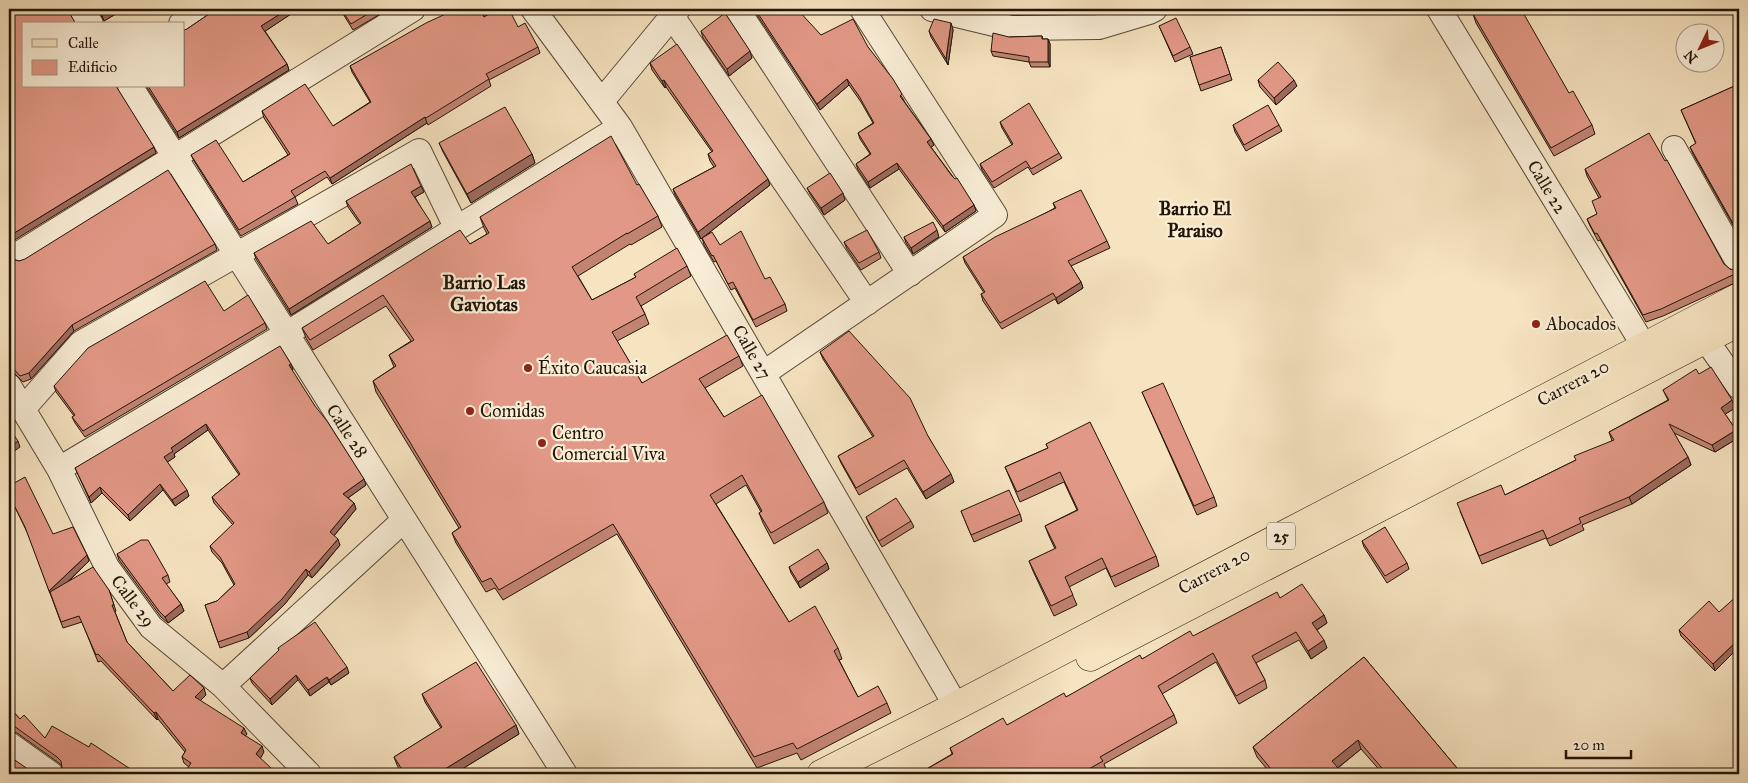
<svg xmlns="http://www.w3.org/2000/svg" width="1748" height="783" viewBox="0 0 1748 783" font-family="'IM FELL Great Primer',serif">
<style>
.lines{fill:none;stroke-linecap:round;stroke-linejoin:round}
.street-casing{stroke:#574835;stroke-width:26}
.primary-casing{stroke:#221507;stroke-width:29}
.street{stroke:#f9edd6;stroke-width:24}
.primary{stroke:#f6e3c0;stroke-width:28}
.wall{fill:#c28373;stroke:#221507}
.shaded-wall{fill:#9e6a5e;stroke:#221507}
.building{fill:#e29886;stroke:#221507}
.poi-dot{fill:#8f2418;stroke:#f9edd6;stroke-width:2}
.labels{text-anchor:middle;stroke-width:4.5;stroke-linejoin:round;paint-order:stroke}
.shield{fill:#f9edd6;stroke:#625645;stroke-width:1}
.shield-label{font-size:16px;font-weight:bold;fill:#221507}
.street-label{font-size:18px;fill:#221507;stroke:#f9edd6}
.poi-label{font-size:18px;fill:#221507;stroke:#f9edd6;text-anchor:start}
.neighbourhood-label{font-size:19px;font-weight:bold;fill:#221507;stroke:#f9edd6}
</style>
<rect width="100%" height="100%" fill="#f6e3c0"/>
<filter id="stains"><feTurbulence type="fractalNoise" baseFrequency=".004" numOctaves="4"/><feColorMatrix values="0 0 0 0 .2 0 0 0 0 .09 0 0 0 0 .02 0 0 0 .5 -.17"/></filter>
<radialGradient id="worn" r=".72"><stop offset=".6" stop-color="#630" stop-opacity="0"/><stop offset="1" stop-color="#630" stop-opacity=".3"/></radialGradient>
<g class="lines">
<defs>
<path id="street" d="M81,9L91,24
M533,9L620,127L956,706
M737,9L910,274
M932,9L1011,28L1099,27L1149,12L1155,9
M1439,9L1644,346L1652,363
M672,16L867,303
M181,24L203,9
M130,86L565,774
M602,101L678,9
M1674,148L1739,264
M20,253L413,9
M1695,324L1739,387
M764,373L995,215L862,9
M9,386L59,469L107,567L151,627L223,686L309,774
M23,409L81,343L419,151L456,227
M59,469L286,334L620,127
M223,686L404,520
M9,744L51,774"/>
<path id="primary" d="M1090,657L1739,322
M821,774L956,706L1739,297"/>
</defs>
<!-- street casing -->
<use href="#street" class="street-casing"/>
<!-- primary casing -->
<use href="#primary" class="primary-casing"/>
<!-- street -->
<use href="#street" class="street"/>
<!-- primary -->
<use href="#primary" class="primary"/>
</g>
<!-- wall -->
<path class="wall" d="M97,9H124L104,21Z
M213,9H303L298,12L297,10L265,31L287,64L289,70L179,138L146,86H184L187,29L209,14Z
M340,9H389L353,30Z
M451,9L518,27L538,47L540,53L489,80L491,86L428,125L427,123L332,184L327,177L295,197L298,204L241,236L194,161L191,155L243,182L288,155L264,118L262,111L333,126L370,102L352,72L350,66L452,12Z
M753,9H771L821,35L868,47L904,100V101L931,139L934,145L931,147L974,205L976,211L945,232L899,169L870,188L858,170L856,164L870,154L860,139L858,133L873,123L861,102L849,85L820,110Z
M1003,9H1046V14H1013L1004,12Z
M1076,9H1112L1097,13H1078Z
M1473,14L1569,93L1592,125L1595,134L1554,156L1476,23Z
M951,23L953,30L948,65L931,37L929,31Z
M1159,26L1190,47L1193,54L1175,62Z
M701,31L752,58L729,76L703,38Z
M1042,36L1043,39H1048L1050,44V67H1031L1029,62L993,56L991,51L1009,37Z
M1221,47L1232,80L1201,91L1190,57Z
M650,63L770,185L701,239L675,195L673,189L714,167L710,161L708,154L712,152L666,87L665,88L652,70Z
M1258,80L1297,86L1276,105L1260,87Z
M1739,84V139L1737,140L1739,145V236L1693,154L1690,147L1696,144L1681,110Z
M1000,122L1059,153L1062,158L1033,175L1028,167L994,188L982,170L980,164L1012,145L1002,128Z
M1233,125H1279L1282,131L1246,151L1235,132Z
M439,143L532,154L535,163L471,203L443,152Z
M1585,169L1724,264L1730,269L1737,271L1739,270V281L1663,316L1646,322L1600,240L1598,241L1590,226L1587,219L1597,214L1599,198L1587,176Z
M637,185L658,216L662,227L631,245L630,244L578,276L592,300L636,277L634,274L687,266L691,276L641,306L645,314L649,324L617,341L642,383L739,356L743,366L705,388L724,417L824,502L828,513L774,544L763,523L759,513L761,512L746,485L716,504L789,622L838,648L842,659L839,660L858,697L887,703L891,713L801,760L797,753L757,768L617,534L503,600L495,588L486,592L456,543L452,533L459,528L376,392L373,381L394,367L389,355L411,341L386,306L313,350L306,338L302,328L470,244L487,234L484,228L480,217Z
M421,186L424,192L415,197L432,227L291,315L256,259L254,253L328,244L360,224L348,207L346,201Z
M807,188L845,200L824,215L810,194Z
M1053,203L1107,241L1110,248L1071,266L1081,282L1083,288L1058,304L1055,299L1002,329L983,301L981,294L984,293L965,263L963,257L1055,208Z
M904,237H939L913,254L906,243Z
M702,238L720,245L765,279L785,304L787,311L756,327L735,288L731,290L716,261L714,262L704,245Z
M844,242L879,252L881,258L861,270L847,249Z
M215,244L217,250L74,331L31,379L23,382L15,374L9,372V256L12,259L19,261Z
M224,311L265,323L267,329L85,437L75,423L72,417L74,416L56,392L54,386Z
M820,352L928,436L954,482L926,499L907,468L859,495L841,463L838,456L873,437L823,359Z
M291,364L293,370L292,371L366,485L348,498L354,503L356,509L334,536L340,545L322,567L312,578L308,575L284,605L249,638L220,648L205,605L217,601L234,585L222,563L212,552L210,546L233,525L214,503L212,497L239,475L208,430L174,454L175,457L167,462L189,496L175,506L163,490L130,521L102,493L91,503L75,468Z
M1699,374L1735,408L1725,414L1736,430L1738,438L1715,452L1674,433L1688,457L1691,465L1632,504L1582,525L1584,530L1550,546L1546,538L1482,564L1460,511L1505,495L1576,460L1612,441L1609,432L1668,400L1663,390Z
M1142,392L1214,497L1217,506L1197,515L1146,401Z
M1046,444L1156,556L1159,566L1115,587L1106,568L1069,587L1077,605L1054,616L1033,571L1029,561L1055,549L1049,536L1045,526L1077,510L1064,482L1020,502L1005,467L1048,448Z
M9,495L53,534L87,555L89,561L69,581L109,590L116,611L115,612L127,642L173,691L206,695L200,701L247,734L245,736L264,752L189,767L184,763L182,757L185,752L158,719L157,720L101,661L98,662L82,622L63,628L28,534Z
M961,511L1020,514L1022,521L974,542Z
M866,517L911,521L914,527L882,547L869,524Z
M1362,541L1407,563L1409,569L1387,583L1364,547Z
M117,554L168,575L170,582L166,584L181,604L184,611L168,623L161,617L119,560Z
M827,563L829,569L800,588L791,573L789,567Z
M1739,597V647L1715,671L1681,636L1679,630L1719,612Z
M1280,598L1324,615L1327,623L1317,630L1327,648L1311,659L1299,640L1256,663L1265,680L1267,688L1239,704L1216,662L1162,694L1174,715L1177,723L1104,764L1106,769L1097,774H918L952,754L950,748L1007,725L1066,697L1142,659Z
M278,648L349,673L331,685L329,682L310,696L298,680L272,705L252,683L250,678L279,651Z
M1364,657L1462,774H1383L1361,749L1338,768L1343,774H1271L1257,757L1253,747Z
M422,694L516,725L519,734L454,774H402L397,765L394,757L441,728L425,702Z
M9,707L20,719L45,738L89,747L62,768V766L59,763L17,733L9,731Z"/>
<!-- shaded-wall -->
<path class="shaded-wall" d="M112,9H124L104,21L102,15Z
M288,9H296L297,10L264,32L261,26Z
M297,9H303L298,12Z
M489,9H497L485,22L483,15Z
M951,23L953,30L948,65L946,59Z
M1048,39L1050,44V67L1048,62Z
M750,51L752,58L729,76L727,69Z
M287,64L289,70L179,138L177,132Z
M847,79L849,85L820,110L817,104Z
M664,80L666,87L665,88L662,81Z
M1294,80L1297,86L1276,105L1274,98Z
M425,117L427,123L332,184L330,178Z
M931,139L934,145L929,149L927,142Z
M154,147L156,153L13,241L9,246V237L11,235Z
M532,154L535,163L471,203L467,194Z
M897,163L899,169L870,188L868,182Z
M768,179L770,185L701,239L698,232Z
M421,186L424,192L413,198L411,192Z
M843,193L845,200L824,215L821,208Z
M974,205L976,211L945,232L943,226Z
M430,221L432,227L291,315L289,309Z
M937,230L939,237L913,254L911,248Z
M1081,282L1083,288L1058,304L1056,298Z
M72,325L74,331L31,379L29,373Z
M291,364L293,370L291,371L289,365Z
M1732,400L1735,408L1724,415L1721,408Z
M206,424L208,430L174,454L175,457L166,463L164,457L171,448Z
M1736,430L1738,438L1715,452L1712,445Z
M18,441L20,447L9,455V448Z
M1688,457L1691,465L1632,504L1629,497Z
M951,474L954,482L926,499L923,492Z
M364,479L366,485L345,500L343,494Z
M160,484L163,490L130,521L128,515Z
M100,487L102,493L91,503L89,497Z
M187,490L189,496L175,506L172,500Z
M354,503L356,509L332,538L330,532Z
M338,539L340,545L312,578L309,572Z
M87,555L89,561L52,597L49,591Z
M827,563L829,569L800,588L798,582Z
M306,569L308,575L284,605L249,638L247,632Z
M181,604L184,611L168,623L165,617Z
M1324,615L1327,623L1315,631L1312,623Z
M1739,639V647L1715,671L1713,664Z
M1324,640L1327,648L1311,659L1308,651Z
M347,667L349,673L331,685L329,680Z
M296,675L298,680L272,705L270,699Z
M327,677L329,682L310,696L308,690Z
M204,688L206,695L197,704L195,697Z
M156,712L158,719L157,720L154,713Z
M516,725L519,734L454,774H437Z
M244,728L247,734L243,739L241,733Z
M1358,740L1361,749L1335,770L1332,761Z
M262,746L264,752L259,761L256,754Z"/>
<!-- building -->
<path class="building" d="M9,9H67L76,24H24V86H116L154,147L11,235L9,237Z
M98,9H112L102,15Z
M213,9H288L261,26L287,64L177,132L148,86H184V30L187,29L209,14Z
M341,9H376L351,24Z
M451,9H489L483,15L484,17L497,9H509L518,27L525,23L538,47L486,74L489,79L426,118L425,117L330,178L325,171L291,191L295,197L239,230L191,155L216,140L243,182L290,154L262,111L305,84L333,126L371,102L350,66L426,23L452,11Z
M755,9H797L821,35L853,19L868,47L893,79L902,94L900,96L931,139L927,142L952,176L955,179L957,178L974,205L943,226L897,163L868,182L856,164L871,154L858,133L874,123L859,96L847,79L817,104Z
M1483,9H1521L1569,93L1573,91L1592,125L1551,148L1473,14Z
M725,13L750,51L727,69L701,31Z
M1176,18L1190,47L1173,56L1159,26Z
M934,19L951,23L946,59L929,31Z
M993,33L1009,37L1042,36V39H1048V62H1029V57L991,51Z
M677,44L768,179L698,232L673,189L716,166L708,154L713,151L664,80L662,81L650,63Z
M1221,47L1230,74L1199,85L1190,57Z
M1278,62L1294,80L1274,98L1258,80Z
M1739,84V131L1734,133L1739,145V234L1690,147L1696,143L1681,110Z
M1029,103L1059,153L1031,169L1026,161L992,182L980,164L1013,144L1000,122Z
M1268,105L1279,125L1244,145L1233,125Z
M505,107L532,154L467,194L439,143Z
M1649,133L1665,161L1667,160L1724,264L1730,269L1737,271L1739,270V272L1661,309L1643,315L1597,233L1595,234L1587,219L1597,214L1592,201L1601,197L1585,169Z
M611,136L637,185L639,184L658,216L627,234V233L572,267L592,300L636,277L634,274L677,248L687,266L636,297L645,314L612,332L642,383L727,335L739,356L699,379L724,417L762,395L824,502L771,533L759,513L762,511L742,475L710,495L789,622L815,606L838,648L834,651L858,697L878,686L887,703L797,749L793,743L754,757L613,524L499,590L491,578L482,582L452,533L461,527L373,381L396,366L389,355L414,340L383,295L310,340L302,328L460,230L470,244L489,233L480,217Z
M411,164L421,186L411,192L430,221L289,309L254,253L311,221L328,244L361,223L346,201Z
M168,170L215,244L72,325L29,373L20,376L13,368L9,367V256L12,259L19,261L25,259Z
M830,173L843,193L821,208L807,188Z
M1081,190L1107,241L1068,261L1081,282L1056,298L1053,293L1000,323L981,294L985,292L963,257L995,237L1056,208L1053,203Z
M933,222L937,230L911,248L904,237Z
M867,230L879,252L859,263L844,242Z
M741,231L765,279L770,277L785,304L753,320L733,282L728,284L713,255L712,256L702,238L712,232L720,245Z
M205,281L224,311L248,295L265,323L83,431L72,417L75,415L54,386L88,348Z
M849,331L910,398L928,436L951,474L923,492L904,460L856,488L838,456L874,436L820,352Z
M280,346L291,364L289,365L315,406L327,421L364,479L343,494L354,503L330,532L338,539L319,561L309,572L306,569L282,599L247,632L218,642L205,605L217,601L235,584L220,557L210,546L234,523L212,497L240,474L206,424L171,448L173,451L164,457L187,490L172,500L160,484L128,515L100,487L89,497L75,468Z
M1711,367L1732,400L1721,408L1736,430L1712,445L1669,424L1688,457L1629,497L1579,518L1581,523L1547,539L1543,530L1479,556L1457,503L1501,485L1505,495L1576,460L1574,456L1614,440L1609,432L1669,400L1663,390L1696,369L1699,374Z
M1163,383L1214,497L1194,506L1142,392Z
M1090,422L1156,556L1111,577L1102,558L1065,577L1073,595L1051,606L1029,561L1056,548L1045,526L1078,510L1060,472L1017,492L1005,467L1048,448L1046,444Z
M9,428L18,441L9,448Z
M25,477L53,534L73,527L87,555L49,591L25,527L9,495V486Z
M1009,490L1020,514L971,535L961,511Z
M896,498L911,521L879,541L866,517Z
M1385,527L1407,563L1385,576L1362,541Z
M141,540H148L168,575L162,578L181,604L165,617L159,611L117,554Z
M818,549L827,563L798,582L789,567Z
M93,567L109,590L114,605H112L127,642L173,691L190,675L204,688L195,697L244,728L241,733L262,746L256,754L271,768L270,769L274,774H184L191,763L182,757L186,750L156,712L154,713L98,654L96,655L79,616L61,622L50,592Z
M1302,584L1324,615L1312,623L1324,640L1308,651L1296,632L1252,656L1265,680L1236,696L1213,653L1158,686L1174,715L1100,757L1103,761L1080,774H918L953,754L950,748L1003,718L1007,725L1064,693L1066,697L1140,655L1142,659L1190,631L1193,636L1277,592L1280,598Z
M1738,595L1739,597V639L1713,664L1679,630L1709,601L1719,612Z
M315,622L347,667L329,680L327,677L308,690L296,675L270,699L250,678L279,650L278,648Z
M1364,657L1462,774H1387L1358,740L1332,761L1343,774H1275L1253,747Z
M476,662L516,725L437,774H405L394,757L442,727L422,694Z
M9,707L20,719L24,715L45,738L52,726L89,747L91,743L138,774H60L62,768L61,761L57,757L14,726L9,724Z
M9,756L35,774H9Z"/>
<!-- markers -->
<g class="poi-dot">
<circle cx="1536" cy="324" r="5"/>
<circle cx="528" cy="368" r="5"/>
<circle cx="470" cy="411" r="5"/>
<circle cx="542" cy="443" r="5"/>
</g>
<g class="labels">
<!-- shield labels -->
<rect class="shield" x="1267" y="522.5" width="28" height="27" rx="4"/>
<g class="shield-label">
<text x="1281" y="542">25</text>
</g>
<!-- street labels -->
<g class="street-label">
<text transform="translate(1547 187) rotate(59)" y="6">Calle 22</text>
<text transform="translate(752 352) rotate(60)" y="6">Calle 27</text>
<text transform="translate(1573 383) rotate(-28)" y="6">Carrera 20</text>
<text transform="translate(347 431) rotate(57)" y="6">Calle 28</text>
<text transform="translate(1214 571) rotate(-28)" y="6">Carrera 20</text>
<text transform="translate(133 601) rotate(53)" y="6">Calle 29</text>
</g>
<!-- poi labels -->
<g class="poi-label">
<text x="1546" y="330">Abocados</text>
<text x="538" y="374">Éxito Caucasia</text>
<text x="480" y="417">Comidas</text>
<text x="552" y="439">Centro<tspan x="552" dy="21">Comercial Viva</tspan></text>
</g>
<!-- neighbourhood labels -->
<g class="neighbourhood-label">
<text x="1195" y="215">Barrio El<tspan x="1195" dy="22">Paraiso</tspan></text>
<text x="484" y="289">Barrio Las<tspan x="484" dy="22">Gaviotas</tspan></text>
</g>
</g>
<!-- margin -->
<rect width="1748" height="783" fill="none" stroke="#f6e3c0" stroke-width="30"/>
<rect x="10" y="10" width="1728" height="763" fill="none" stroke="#221507" stroke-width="2.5"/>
<rect x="15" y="15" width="1718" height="753" fill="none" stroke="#221507"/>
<!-- legend -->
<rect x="22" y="22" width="162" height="65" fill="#f9edd6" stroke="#a39783"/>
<rect x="32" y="39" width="25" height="8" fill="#f6e3c0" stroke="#a39783"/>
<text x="68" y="48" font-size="15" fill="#221507">Calle</text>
<rect x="32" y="60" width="25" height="15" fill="#e29886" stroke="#a39783"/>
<text x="68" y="72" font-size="15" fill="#221507">Edificio</text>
<!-- north arrow -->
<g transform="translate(1700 48) rotate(227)"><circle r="24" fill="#f9edd6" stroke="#a39783"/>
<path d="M0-4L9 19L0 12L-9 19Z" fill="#8f2418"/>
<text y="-8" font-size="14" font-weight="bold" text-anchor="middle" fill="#221507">N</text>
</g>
<!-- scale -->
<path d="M1566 750v8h65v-8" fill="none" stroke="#221507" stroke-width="2.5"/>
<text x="1573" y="750" font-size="15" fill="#221507" stroke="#f9edd6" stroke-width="4" paint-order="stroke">20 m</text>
<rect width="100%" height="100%" filter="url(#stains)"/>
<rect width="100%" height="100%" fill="url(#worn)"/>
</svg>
